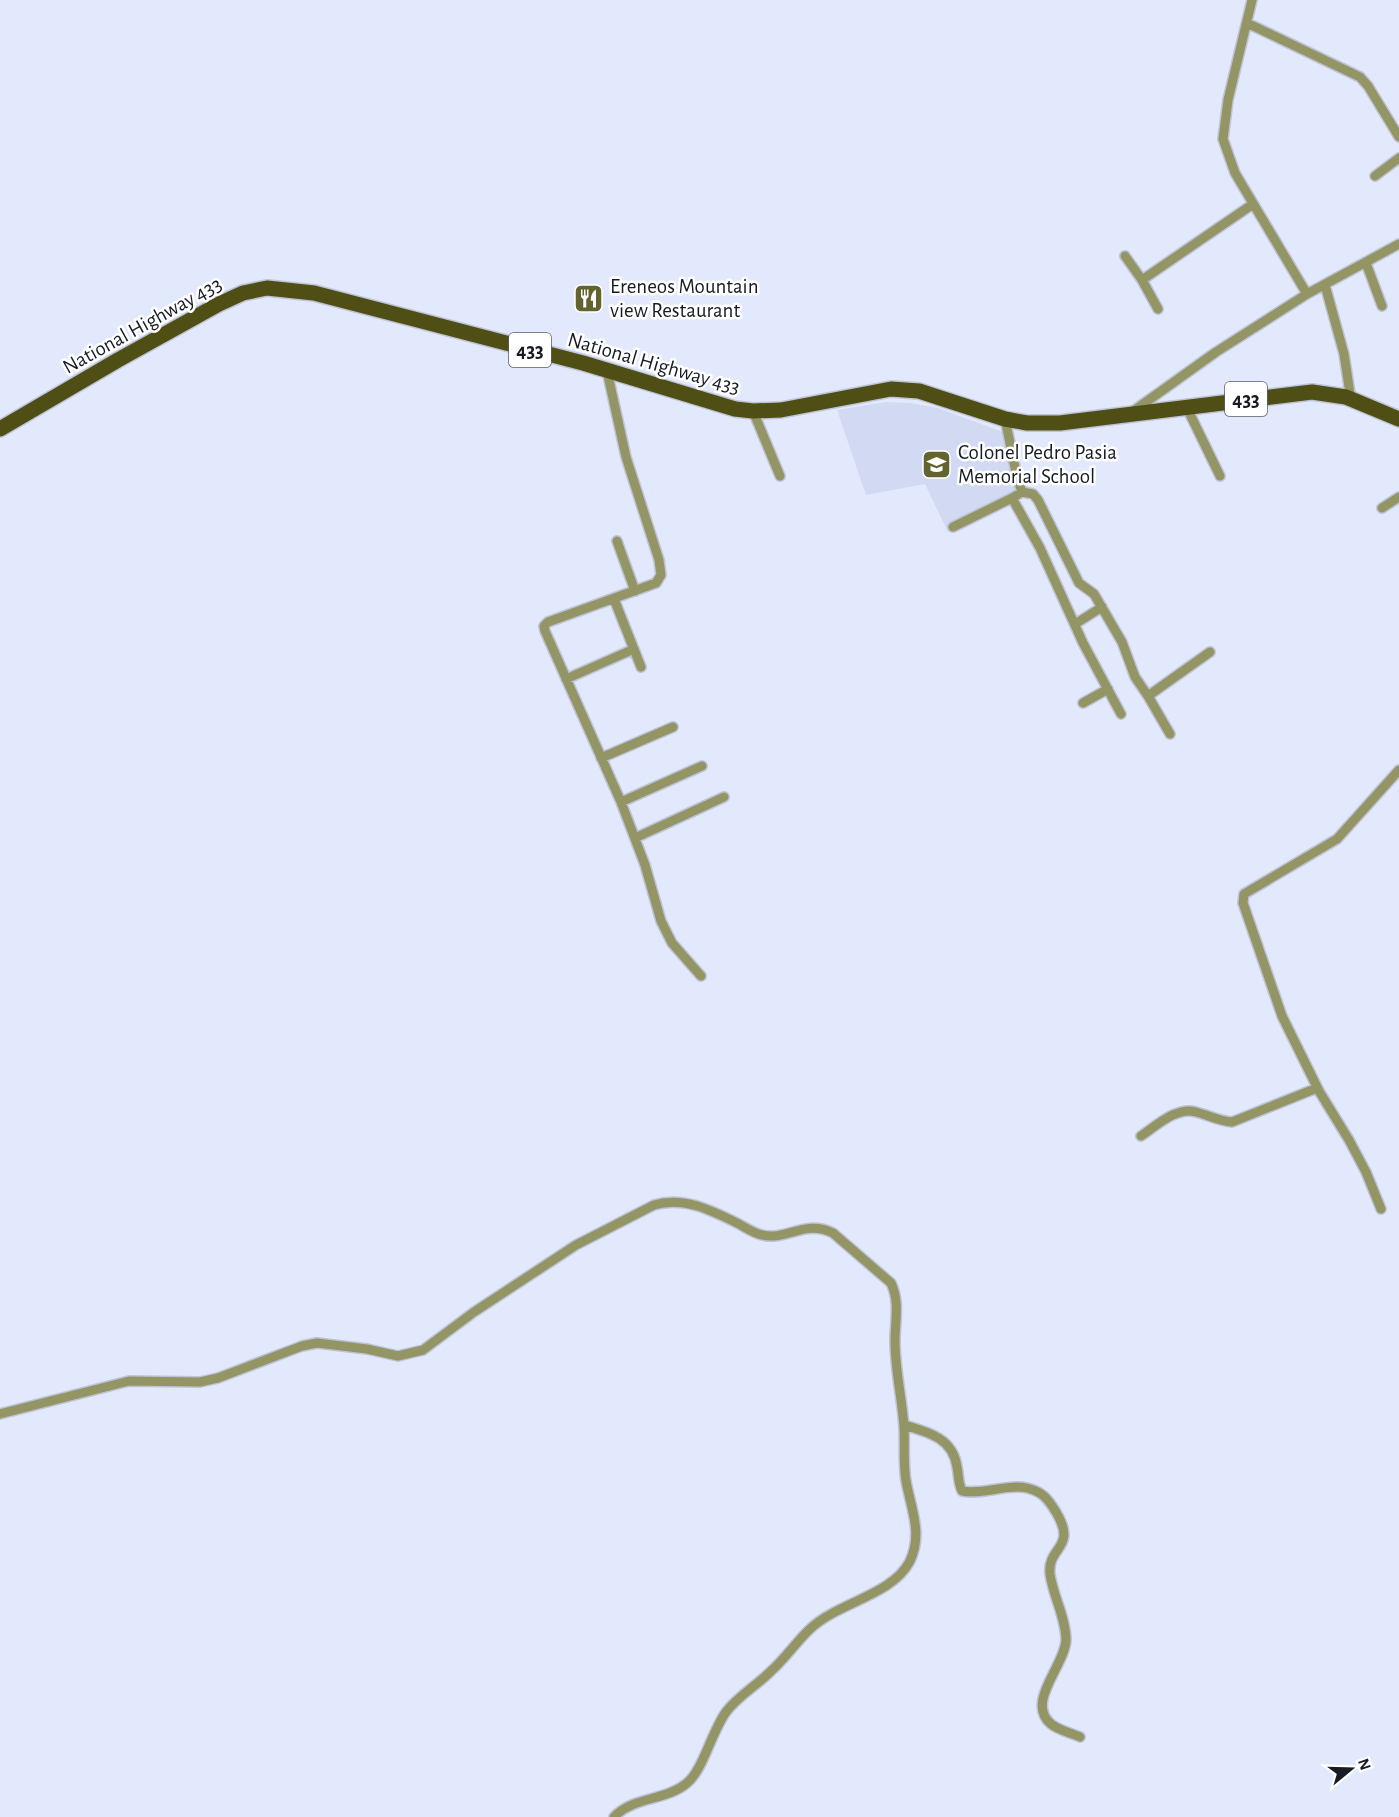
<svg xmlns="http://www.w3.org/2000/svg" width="1399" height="1817" viewBox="0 0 1399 1817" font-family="'Alegreya Sans',sans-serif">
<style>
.built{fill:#d1daf2}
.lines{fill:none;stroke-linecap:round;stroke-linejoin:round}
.minor-casing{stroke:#bec4d6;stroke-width:12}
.primary-casing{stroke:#bec4d6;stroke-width:18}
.minor{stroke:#949564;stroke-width:9}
.primary{stroke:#4e4e15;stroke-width:15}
.labels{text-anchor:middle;stroke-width:5;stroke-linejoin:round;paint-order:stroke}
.shield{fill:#fff;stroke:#5d5f66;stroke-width:1.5}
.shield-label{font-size:20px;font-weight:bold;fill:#181b24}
.poi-label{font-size:21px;fill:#181b24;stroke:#fff;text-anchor:start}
.street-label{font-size:21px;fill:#181b24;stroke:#fff}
</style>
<rect width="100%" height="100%" fill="#e2e9fd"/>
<!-- built -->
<path class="built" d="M886,402L910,403L938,408L1011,435L1015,444L1023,483L1022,492L948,532L925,484L866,495L837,410Z"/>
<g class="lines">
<defs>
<path id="minor" d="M1252,0L1228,100L1223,139L1235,173L1307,294
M1247,23L1360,77L1368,86L1399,137
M1375,176L1399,158
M1125,256L1142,280L1253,204
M1366,263L1382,306
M1142,280L1158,309
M1325,285L1344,354L1351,400
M607,371L626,457L659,560L661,575L656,583L548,622L544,626L545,631L621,802L645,865L661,921L672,943L701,976
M1186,406L1220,476
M753,411L780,476
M1132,412L1216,352L1307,294L1399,244
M1005,419L1017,477L1022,492L1033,494L1038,500L1079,583L1094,594L1122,642L1135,677L1148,696L1210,652
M1022,492L1012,498L1040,548L1083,643L1121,714
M1382,508L1399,497
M953,527L1012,498
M617,541L635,591
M614,599L641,667
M1075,624L1102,607
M566,679L634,649
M1148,696L1170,734
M1083,703L1108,689
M601,758L673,727
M621,802L702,766
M635,838L724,797
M1141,1136C1156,1126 1177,1106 1196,1112C1208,1115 1219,1121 1232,1122L1317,1088
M1381,1209L1366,1172L1349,1140L1319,1091L1282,1016L1243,903L1244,894L1337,839L1399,770
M0,1414L129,1381L200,1382L218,1378L302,1346L317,1343L367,1349L398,1356L423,1350L474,1312L576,1245L654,1205C683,1196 711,1210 737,1223C745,1227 753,1233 762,1235C787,1241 805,1219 833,1233L891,1283C900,1302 895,1321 895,1341C895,1370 902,1398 904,1427C905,1445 903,1463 906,1481C911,1509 923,1533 910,1561C892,1596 838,1602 810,1629C796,1642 785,1659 770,1672C756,1686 738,1696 726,1712C712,1731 703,1770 687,1783C666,1801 634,1796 614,1817
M904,1425C928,1432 953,1438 957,1467C959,1476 958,1483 962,1491C987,1496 1014,1479 1038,1492C1046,1496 1051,1504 1056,1512C1078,1549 1047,1546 1050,1574C1053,1596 1066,1618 1066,1640C1065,1666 1025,1702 1051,1724C1058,1730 1071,1733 1080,1737"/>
<path id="primary" d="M0,429L118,360L219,304L243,293L267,288L314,293L583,363L735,409L753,411L781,410L891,389L919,391L1005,419L1027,423H1060L1312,392L1346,397L1399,419"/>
</defs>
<!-- minor casing -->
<use href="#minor" class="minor-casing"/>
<!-- primary casing -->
<use href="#primary" class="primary-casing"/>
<!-- minor -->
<use href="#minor" class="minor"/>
<!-- primary -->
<use href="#primary" class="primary"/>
</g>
<!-- icons -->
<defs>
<symbol id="restaurant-square" viewBox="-11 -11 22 22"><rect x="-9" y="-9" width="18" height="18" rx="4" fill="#636330" stroke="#fff"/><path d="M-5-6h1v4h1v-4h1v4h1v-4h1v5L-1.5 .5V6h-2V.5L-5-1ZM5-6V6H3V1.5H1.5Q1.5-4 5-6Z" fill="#fff"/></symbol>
<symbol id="school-square" viewBox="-11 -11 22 22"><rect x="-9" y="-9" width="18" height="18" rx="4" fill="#636330" stroke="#fff"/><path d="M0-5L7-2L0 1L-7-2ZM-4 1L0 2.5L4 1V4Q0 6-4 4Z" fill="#fff"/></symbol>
</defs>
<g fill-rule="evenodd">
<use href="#restaurant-square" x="572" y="282" width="33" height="33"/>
<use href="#school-square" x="920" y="448" width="33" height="33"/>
</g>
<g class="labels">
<!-- shield labels -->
<g class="shield">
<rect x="509" y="333" width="42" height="34" rx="4.5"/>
<rect x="1225" y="382" width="42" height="34" rx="4.5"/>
</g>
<g class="shield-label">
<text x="530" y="357">433</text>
<text x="1246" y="406">433</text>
</g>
<!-- poi labels -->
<g class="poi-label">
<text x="610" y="293">Ereneos Mountain<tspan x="610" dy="24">view Restaurant</tspan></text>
<text x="958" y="459">Colonel Pedro Pasia<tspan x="958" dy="24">Memorial School</tspan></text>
</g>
<!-- street labels -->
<g class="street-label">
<text transform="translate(142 325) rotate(-29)" y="7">National Highway 433</text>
<text transform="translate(654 363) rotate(16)" y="7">National Highway 433</text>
</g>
</g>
<!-- north arrow -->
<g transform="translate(1351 1769) rotate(71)" stroke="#ffffff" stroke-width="4.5" paint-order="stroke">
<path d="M0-4.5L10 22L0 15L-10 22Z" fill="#181b24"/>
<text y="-9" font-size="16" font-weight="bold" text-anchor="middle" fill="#181b24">N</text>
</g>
</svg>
